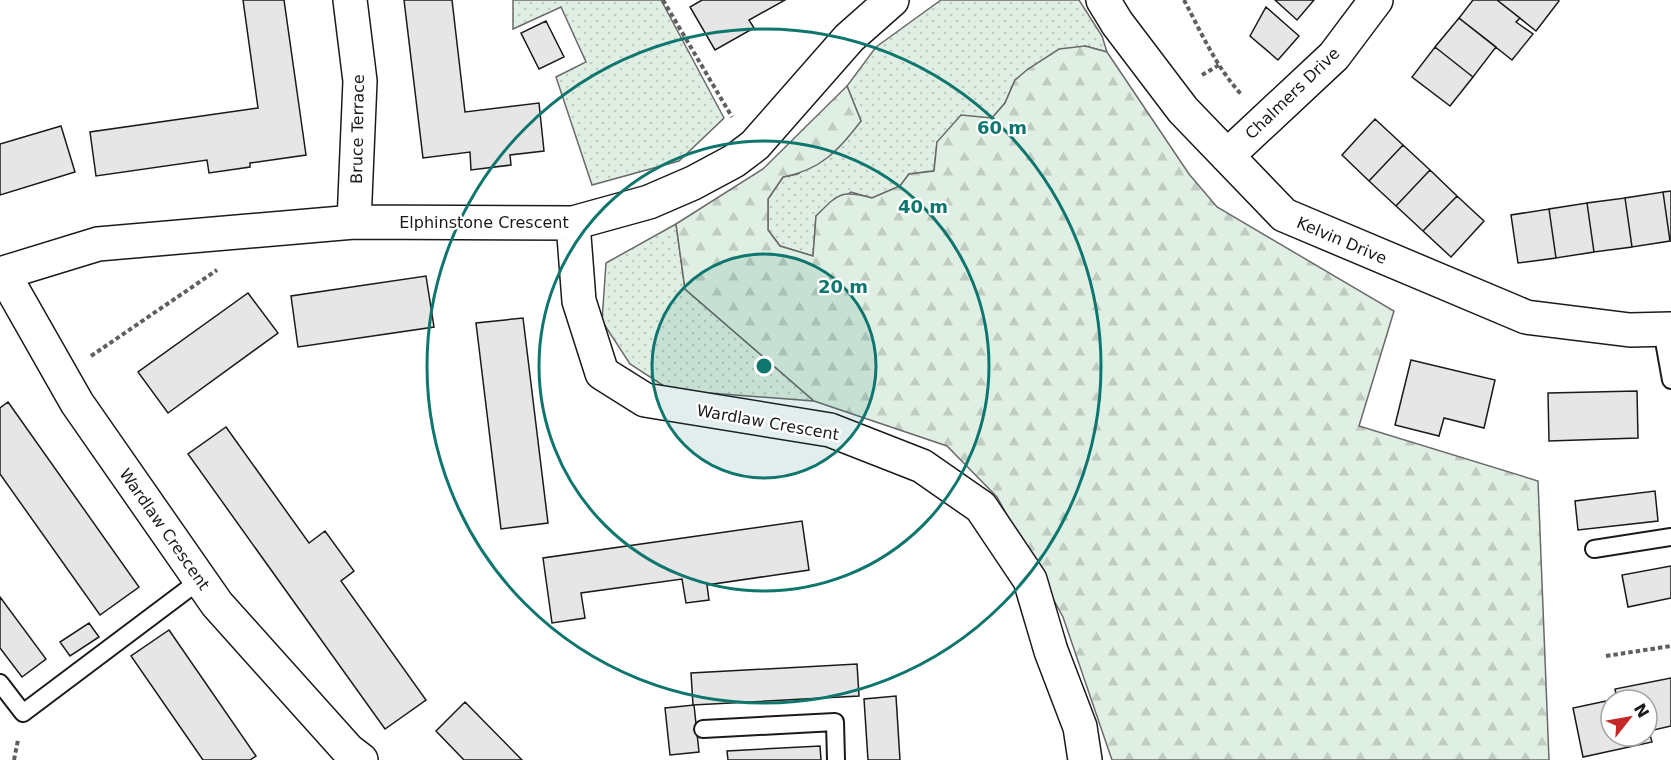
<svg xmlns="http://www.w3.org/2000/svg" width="1671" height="760" viewBox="0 0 1671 760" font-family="'DejaVu Sans',sans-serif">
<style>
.grass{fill:url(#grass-dots);stroke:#6a6a6a;stroke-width:1.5}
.forest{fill:url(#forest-firs);stroke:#6a6a6a;stroke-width:1.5}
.building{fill:#e6e6e6;stroke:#1a1a1a;stroke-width:1.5}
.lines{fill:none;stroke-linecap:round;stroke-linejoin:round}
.service-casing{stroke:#1a1a1a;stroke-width:20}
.minor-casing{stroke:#1a1a1a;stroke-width:36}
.path{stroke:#5f5f5f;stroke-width:4;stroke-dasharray:4.5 3;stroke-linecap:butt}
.service{stroke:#fff;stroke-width:16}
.minor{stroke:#fff;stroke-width:33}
.ring{fill:none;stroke:#0f766e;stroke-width:3}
.labels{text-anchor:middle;stroke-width:4.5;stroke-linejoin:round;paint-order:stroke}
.street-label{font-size:16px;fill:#1a1a1a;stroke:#fff}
.centre{fill:#0f766e;stroke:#fff;stroke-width:3}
.ring-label{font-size:18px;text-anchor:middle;font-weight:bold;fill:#0f766e;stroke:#fff;stroke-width:4.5;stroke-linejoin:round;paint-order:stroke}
</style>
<defs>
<pattern id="grass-dots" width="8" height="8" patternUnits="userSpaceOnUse" patternTransform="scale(1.5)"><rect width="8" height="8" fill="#e0efe3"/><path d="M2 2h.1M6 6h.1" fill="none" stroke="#c0ccc2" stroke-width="1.8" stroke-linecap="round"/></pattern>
<pattern id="forest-firs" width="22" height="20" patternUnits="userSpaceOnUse" patternTransform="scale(1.5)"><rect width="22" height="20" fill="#e0efe3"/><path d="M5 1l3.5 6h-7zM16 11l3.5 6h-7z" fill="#c0ccc2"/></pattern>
</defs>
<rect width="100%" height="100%" fill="#fff"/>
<!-- grass -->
<path class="grass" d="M513,0H661L724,118L679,161L592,185L556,77L586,62L561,7L513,29Z
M941,0H1079L1102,36L1107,52L1085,46L1015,80L1005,103L992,118L937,142L934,171L909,174L900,186L872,198L851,192L816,216L813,256L780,246L768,230V199L783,177L798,174L861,121L847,86L876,47Z
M676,224L685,289L814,401L670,390L630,364L602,321L606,263Z"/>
<!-- forest -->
<path class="forest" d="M1085,46L1107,52L1189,174L1217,207L1394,311L1359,426L1538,481L1549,760H1112L1063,617L997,497L947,446L814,401L685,289L676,224L763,169L847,86L861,121C839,150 821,170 783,177L768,199V230L780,246L813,256L816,216C838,194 841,189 872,198L900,186L909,174L934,171L937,142L961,115L992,118L1005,103L1015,80L1028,69L1059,49Z"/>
<!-- building -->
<path class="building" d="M243,0H284L306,155L250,163V167L209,173L207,160L96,176L90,132L258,108Z
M404,0H452L465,112L539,103L544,151L510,155L511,165L471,170L470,152L423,158Z
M702,0H785L749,20L754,28L715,50L690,7Z
M1275,0H1314L1297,20Z
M1473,0H1497L1520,18L1516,22L1533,34L1512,60L1459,18Z
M1497,0H1558L1559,1L1536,31Z
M1266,7L1299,36L1278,60L1250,36Z
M1459,18L1496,47L1473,77L1435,47Z
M546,21L564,57L539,69L521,33Z
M1435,47L1473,77L1450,106L1412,77Z
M1375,119L1403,145L1369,181L1342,155Z
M61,126L75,172L0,195V144Z
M1403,145L1430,170L1396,206L1369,181Z
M1430,170L1457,196L1423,231L1396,206Z
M1671,191V241H1670L1663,192Z
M1663,192L1670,241L1632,247L1625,198Z
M1457,196L1484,221L1451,257L1423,231Z
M1625,198L1632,247L1594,252L1587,203Z
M1587,203L1594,252L1556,258L1549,209Z
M1549,209L1556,258L1518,263L1511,215Z
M426,276L434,327L298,347L291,296Z
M248,293L278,333L168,413L138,372Z
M523,318L548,523L501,529L476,323Z
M1411,360L1495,380L1484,428L1444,418L1439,436L1395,425Z
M1637,391L1638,438L1549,441L1548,393Z
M8,402L139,587L100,615L0,474V408Z
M226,427L309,543L325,531L354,571L341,581L426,700L385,729L188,454Z
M1655,491L1658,521L1578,530L1575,501Z
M802,521L809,570L707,585L709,600L686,603L682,579L581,593L585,618L552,623L543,558Z
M1671,566V598L1628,607L1622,575Z
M0,597L46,659L22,677L0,648Z
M89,623L99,637L70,656L60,642Z
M169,630L256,756L250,760H203L131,656Z
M857,664L859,696L693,705L691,673Z
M1671,678V726L1649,731L1652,742L1583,757L1573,708L1611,700V736H1647V700H1612L1617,699L1615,689Z
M896,696L900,760H868L864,699Z
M465,702L522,760H464L436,731Z
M694,705L699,752L670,755L665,708Z
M820,746L821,760H728L727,751Z"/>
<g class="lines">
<defs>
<path id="service" d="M1662,330L1671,380
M1594,549L1671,537
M0,683L23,713L200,580
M703,729L835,722L836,760"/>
<path id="minor" d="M350,0L360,81L354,222
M1103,0L1117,23L1183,110L1284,215L1526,317L1630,330L1671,329
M1227,156L1334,56L1376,0
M573,223L579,301L602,373L645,400L830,430L922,466L981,507L1030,580L1051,651L1080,727L1085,760
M3,273L77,403L217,604L348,750L361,760
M0,274L98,244L354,222L573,223L649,202L693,183L734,161L755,145L849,38L892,0"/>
</defs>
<!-- service casing -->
<use href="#service" class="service-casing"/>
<!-- minor casing -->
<use href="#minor" class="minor-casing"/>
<!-- path -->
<path class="path" d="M663,0L732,117
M1184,0C1201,32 1216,67 1241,94
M1202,75L1219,65
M91,356L217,270
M1606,656L1671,646
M14,760L18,740"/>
<!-- service -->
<use href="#service" class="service"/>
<!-- minor -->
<use href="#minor" class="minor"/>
</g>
<!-- distance rings -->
<circle cx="764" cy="366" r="112" fill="#0f766e" fill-opacity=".12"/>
<g class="ring">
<circle cx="764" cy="366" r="112"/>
<circle cx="764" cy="366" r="225"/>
<circle cx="764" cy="366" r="337"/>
</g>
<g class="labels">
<!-- street labels -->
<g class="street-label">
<text transform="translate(1292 93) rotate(-44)" y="6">Chalmers Drive</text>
<text transform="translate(357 129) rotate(-89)" y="6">Bruce Terrace</text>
<text x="484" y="228">Elphinstone Crescent</text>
<text transform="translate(1342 240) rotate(23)" y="6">Kelvin Drive</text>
<text transform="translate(768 422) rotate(10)" y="6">Wardlaw Crescent</text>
<text transform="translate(165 529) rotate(55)" y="6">Wardlaw Crescent</text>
</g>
</g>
<circle cx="764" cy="366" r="9" class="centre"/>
<g class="ring-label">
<text x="1002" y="134">60 m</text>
<text x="923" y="213">40 m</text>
<text x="843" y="293">20 m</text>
</g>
<!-- north arrow -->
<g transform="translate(1629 718) rotate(59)"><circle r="28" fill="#ffffff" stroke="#a3a3a3" stroke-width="1.5"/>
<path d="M0-4.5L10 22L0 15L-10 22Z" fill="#c62828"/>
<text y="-9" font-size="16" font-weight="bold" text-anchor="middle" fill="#1a1a1a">N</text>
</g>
</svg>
